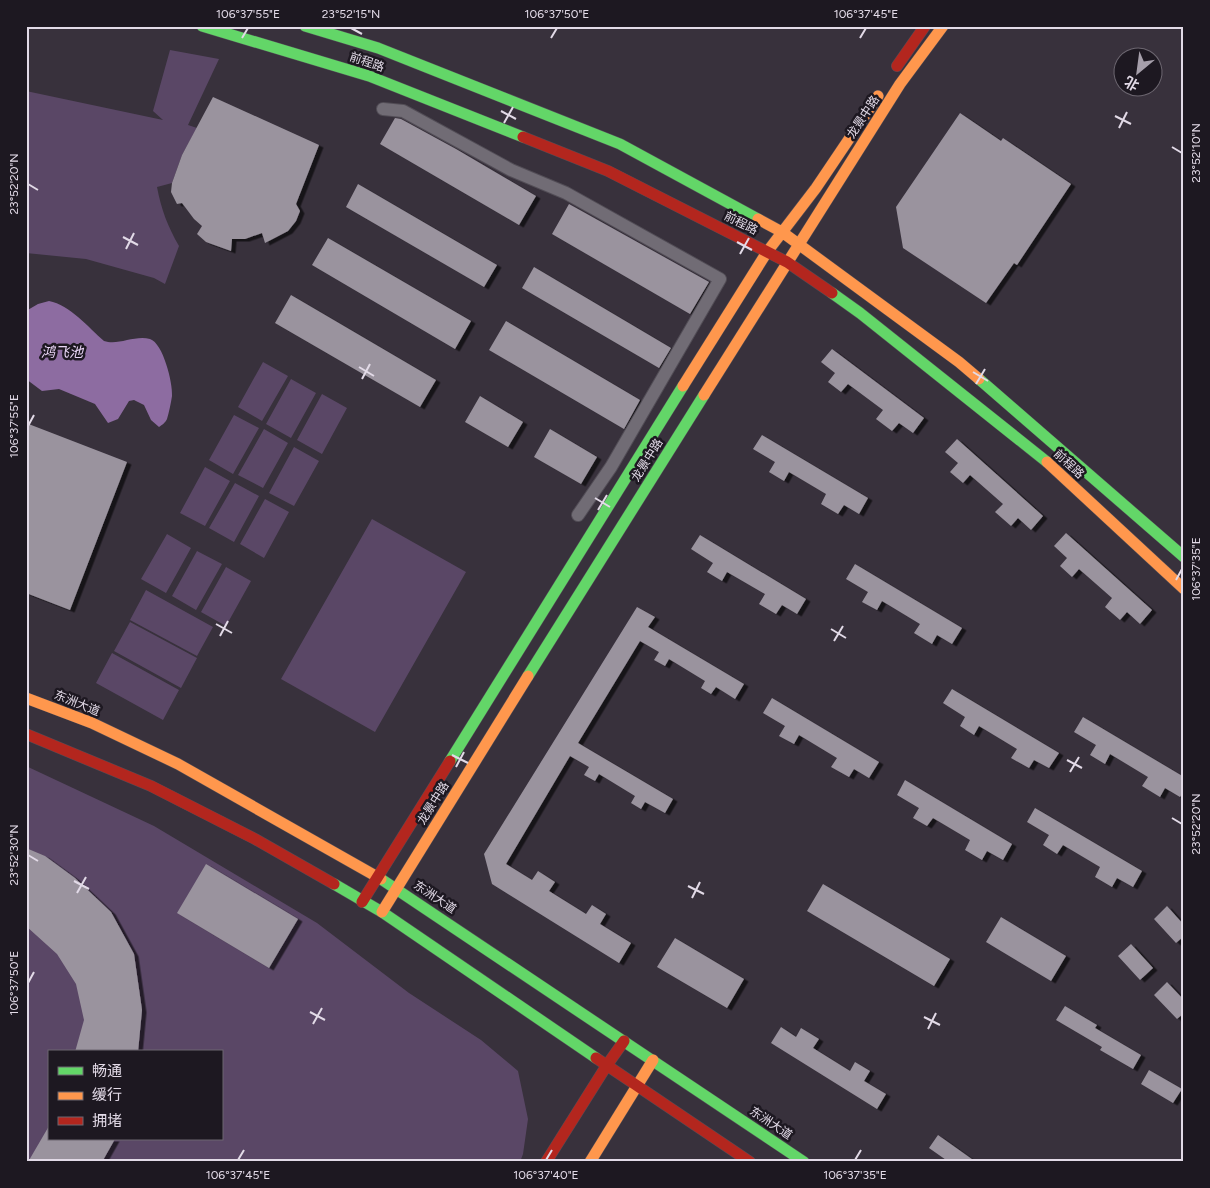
<svg xmlns="http://www.w3.org/2000/svg" width="1210" height="1188" viewBox="0 0 1210 1188" font-family="Figtree,'Noto Sans SC',sans-serif">
<style>
.green{fill:#5a4766;fill-rule:evenodd}
.water{fill:#8d6ca1}
.building{fill:#9a939e;filter:url(#shadow)}
.lines{fill:none;stroke-linecap:round;stroke-linejoin:round}
.street-casing{stroke:#524d56;stroke-width:14}
.fast-casing{stroke:#524d56;stroke-width:12}
.slow-casing{stroke:#524d56;stroke-width:12}
.jam-casing{stroke:#524d56;stroke-width:12}
.street{stroke:#716c75;stroke-width:12}
.fast{stroke:#63d668;stroke-width:11}
.slow{stroke:#ff974d;stroke-width:11}
.jam{stroke:#b3261e;stroke-width:11}
.ticks{fill:none;stroke:#e2dae7;stroke-width:2}
.labels{text-anchor:middle;stroke-width:5;stroke-linejoin:round;paint-order:stroke}
.street-label{font-size:12px;fill:#e2dae7;stroke:#1d1821}
.water-label{font-size:14px;font-style:italic;fill:#e9d5f6;stroke:#1d1821}
.neatline{fill:none;stroke:#e2dae7;stroke-width:2}
.ticks-label{font-size:12px;text-anchor:middle;fill:#e2dae7}
</style>
<defs>
<filter id="shadow"><feDropShadow dx="4.5" dy="2.5" stdDeviation="0" flood-color="#0009"/></filter>
</defs>
<rect width="100%" height="100%" fill="#38313c"/>
<!-- green -->
<path class="green" d="M170,50L219,59L188,125L197,128L182,155L172,183L157,187C161,209 168,227 179,246L165,284L154,278L86,259L26,253V91L163,120L153,111Z
M263,362L288,376L262,421L238,407Z
M291,379L316,393L291,438L266,424Z
M322,394L347,408L322,454L297,440Z
M234,415L259,428L233,474L209,460Z
M264,429L288,443L263,488L238,475Z
M294,447L319,461L294,506L269,493Z
M205,467L230,481L205,526L180,513Z
M235,483L259,496L234,542L209,528Z
M265,499L289,512L264,558L240,544Z
M372,519L466,572L375,732L281,679Z
M167,534L191,548L166,593L141,579Z
M197,551L222,564L196,610L172,596Z
M226,567L251,581L226,626L201,612Z
M146,590L213,627L197,656L130,620Z
M130,622L197,658L181,688L114,651Z
M112,653L179,690L163,720L96,683Z
M26,766L154,826L317,923L409,993L481,1040L518,1071L528,1119L523,1154L520,1162H26ZM49,1052H221V1139H49Z"/>
<!-- water -->
<path class="water" d="M49,301C70,305 88,327 104,341C118,346 134,335 150,339C163,343 173,383 172,396C171,403 169,412 167,419C166,422 162,425 159,427L151,420L144,405L134,400L129,401L118,419L108,423L95,404L59,389L42,391L26,379V311L38,304Z"/>
<!-- building -->
<path class="building" d="M213,97L319,145L296,204L300,211L296,221L288,231L265,243L262,233L245,239H232L231,251L206,242L197,234L202,226L194,219L182,203L177,204L171,192L172,183L182,155Z
M960,113L1001,141L1003,138L1071,184L1017,265L1014,263L986,303L903,248L896,207Z
M395,118L401,119L456,149L536,196L519,225L380,144Z
M358,184L497,265L484,287L346,207Z
M569,204L709,282L690,314L552,234Z
M328,238L471,321L455,349L312,265Z
M534,267L671,348L659,368L522,288Z
M291,295L436,380L420,407L275,323Z
M506,321L640,400L624,429L489,350Z
M832,349L924,418L913,433L899,423L892,431L876,419L883,410L848,384L841,392L828,382L835,373L821,362Z
M480,396L523,422L508,447L465,422Z
M26,423L127,462L70,610L26,593Z
M550,429L597,457L581,484L534,457Z
M762,435L868,498L859,514L844,505L838,514L821,504L826,494L789,472L784,481L769,472L775,462L753,449Z
M957,439L1043,516L1031,530L1018,518L1011,526L995,512L1003,504L970,475L963,483L950,472L958,463L945,452Z
M1066,533L1152,610L1140,624L1127,612L1120,620L1105,607L1112,598L1079,569L1072,577L1060,566L1067,558L1054,546Z
M700,535L806,599L797,614L782,605L776,614L759,604L765,594L727,572L722,581L707,572L713,563L691,549Z
M855,564L962,628L952,644L937,635L932,644L914,633L920,624L882,601L877,610L862,602L868,592L846,579Z
M637,607L655,617L648,627L744,684L735,699L716,687L711,694L701,688L705,681L669,659L665,666L654,660L659,652L640,641L578,743L673,799L665,813L645,802L641,809L631,803L635,796L599,774L595,781L584,775L589,767L570,756L506,864L532,880L538,871L555,882L549,891L586,914L592,905L606,914L600,924L631,943L619,963L492,884L484,854Z
M952,689L1059,753L1049,768L1034,760L1029,768L1011,758L1017,749L979,726L974,735L960,726L965,717L943,703Z
M772,698L879,762L869,778L854,769L849,777L831,767L837,758L799,735L794,744L779,736L785,726L763,713Z
M1083,717L1184,777V791L1180,797L1165,788L1160,797L1142,786L1148,777L1110,754L1105,764L1090,755L1096,745L1074,732Z
M905,780L1012,844L1003,860L987,851L982,860L965,850L970,840L933,818L927,826L913,818L919,808L897,795Z
M1035,808L1142,871L1133,887L1117,878L1112,887L1095,877L1100,867L1063,845L1057,854L1043,845L1049,835L1027,822Z
M26,848L45,856L75,878L111,912L134,954L142,1010L138,1052H75L84,1020L76,984L57,954L26,926Z
M206,864L298,919L269,968L177,913Z
M823,884L950,959L934,986L807,911Z
M1167,906L1184,925V936L1176,943L1154,919Z
M1001,917L1066,956L1051,981L986,942Z
M675,938L744,979L727,1008L657,967Z
M1131,944L1153,968L1140,980L1118,956Z
M1167,982L1184,1000V1013L1177,1019L1154,995Z
M1065,1006L1097,1025L1095,1028L1141,1055L1133,1069L1100,1050L1102,1047L1056,1020Z
M781,1027L796,1037L801,1028L819,1039L813,1048L850,1071L855,1062L870,1071L864,1081L886,1094L877,1109L771,1043Z
M1149,1070L1182,1089L1173,1103L1141,1084Z
M49,1126V1139H115L102,1162H28Z
M938,1135L976,1162H949L929,1148Z"/>
<g class="lines">
<defs>
<path id="street" d="M383,109L403,111L511,170L566,193L720,279L611,467L578,515"/>
<path id="fast" d="M202,26L369,76L523,137
M305,26L378,48L620,144L758,219
M832,293L860,313L1047,462
M979,379L1184,557
M528,676L704,395
M450,761L683,386
M381,879L804,1162
M334,884L382,912L596,1058"/>
<path id="slow" d="M758,219L782,232L959,362L979,379
M683,386L767,252L816,188L878,96
M704,395L900,84L943,26
M1047,462L1184,589
M26,698L92,723L178,764L381,879
M382,912L528,676
M590,1162L653,1060"/>
<path id="jam" d="M897,66L925,26
M523,137L608,171L787,262L832,293
M26,734L151,786L255,839L334,884
M362,902L450,761
M596,1058L750,1162
M546,1162L607,1065L624,1041"/>
</defs>
<!-- street casing -->
<use href="#street" class="street-casing"/>
<!-- fast casing -->
<use href="#fast" class="fast-casing"/>
<!-- slow casing -->
<use href="#slow" class="slow-casing"/>
<!-- jam casing -->
<use href="#jam" class="jam-casing"/>
<!-- street -->
<use href="#street" class="street"/>
<!-- fast -->
<use href="#fast" class="fast"/>
<!-- slow -->
<use href="#slow" class="slow"/>
<!-- jam -->
<use href="#jam" class="jam"/>
</g>
<!-- ticks -->
<path class="ticks" d="M351,28L362,34M242,38L248,28M551,38L557,28M860,38L866,28M501,111L516,119M1115,116L1131,124M504,123L513,107M1119,128L1127,112M1172,147L1182,153M28,184L38,190M123,237L138,245M737,242L752,250M126,249L134,233M740,254L749,238M359,367L374,376M973,372L988,381M362,379L370,364M976,384L985,369M28,426L34,415M595,498L610,507M598,510L607,495M1176,580L1182,569M216,624L232,633M831,629L846,638M220,636L228,621M834,641L843,626M452,755L468,763M1067,760L1082,768M456,767L464,752M1070,772L1079,757M1172,818L1182,824M28,855L38,861M74,881L89,889M688,886L704,894M77,893L86,877M692,898L700,882M28,983L34,972M310,1012L325,1020M924,1017L940,1025M313,1024L322,1008M928,1029L936,1013M238,1160L244,1150M546,1160L552,1150M855,1160L861,1150"/>
<g class="labels">
<!-- street labels -->
<g class="street-label">
<text transform="translate(367 62) rotate(19)" y="4">前程路</text>
<text transform="translate(863 117) rotate(-57)" y="4">龙景中路</text>
<text transform="translate(741 223) rotate(27)" y="4">前程路</text>
<text transform="translate(647 460) rotate(-58)" y="4">龙景中路</text>
<text transform="translate(1069 464) rotate(43)" y="4">前程路</text>
<text transform="translate(77 703) rotate(22)" y="4">东洲大道</text>
<text transform="translate(433 803) rotate(-58)" y="4">龙景中路</text>
<text transform="translate(435 897) rotate(34)" y="4">东洲大道</text>
<text transform="translate(771 1123) rotate(34)" y="4">东洲大道</text>
</g>
<!-- water labels -->
<g class="water-label">
<text x="62" y="357">鸿飞池</text>
</g>
</g>
<!-- border -->
<rect width="1210" height="1188" fill="none" stroke="#1d1821" stroke-width="55"/>
<!-- legend -->
<rect x="48" y="1050" width="175" height="90" fill="#1d1821" stroke="#6c6670"/>
<rect x="58" y="1067" width="25" height="8" fill="#63d668" stroke="#6c6670"/>
<text x="92" y="1076" font-size="15" fill="#e2dae7">畅通</text>
<rect x="58" y="1092" width="25" height="8" fill="#ff974d" stroke="#6c6670"/>
<text x="92" y="1100" font-size="15" fill="#e2dae7">缓行</text>
<rect x="58" y="1117" width="25" height="8" fill="#b3261e" stroke="#6c6670"/>
<text x="92" y="1126" font-size="15" fill="#e2dae7">拥堵</text>
<!-- north arrow -->
<g transform="translate(1138 72) rotate(209)"><circle r="24" fill="#1d1821" stroke="#6c6670"/>
<path d="M0-4L9 19L0 12L-9 19Z" fill="#a69fab"/>
<text y="-8" font-size="14" font-weight="bold" text-anchor="middle" fill="#e2dae7">北</text>
</g>
<rect x="28" y="28" width="1154" height="1132" class="neatline"/>
<g class="ticks-label">
<text x="248" y="18">106°37'55"E</text>
<text x="351" y="18">23°52'15"N</text>
<text x="557" y="18">106°37'50"E</text>
<text x="866" y="18">106°37'45"E</text>
<text transform="translate(1196 153) rotate(-90)" y="4">23°52'10"N</text>
<text transform="translate(14 184) rotate(-90)" y="4">23°52'20"N</text>
<text transform="translate(14 426) rotate(-90)" y="4">106°37'55"E</text>
<text transform="translate(1196 569) rotate(-90)" y="4">106°37'35"E</text>
<text transform="translate(1196 824) rotate(-90)" y="4">23°52'20"N</text>
<text transform="translate(14 855) rotate(-90)" y="4">23°52'30"N</text>
<text transform="translate(14 983) rotate(-90)" y="4">106°37'50"E</text>
<text x="238" y="1179">106°37'45"E</text>
<text x="546" y="1179">106°37'40"E</text>
<text x="855" y="1179">106°37'35"E</text>
</g>
</svg>
